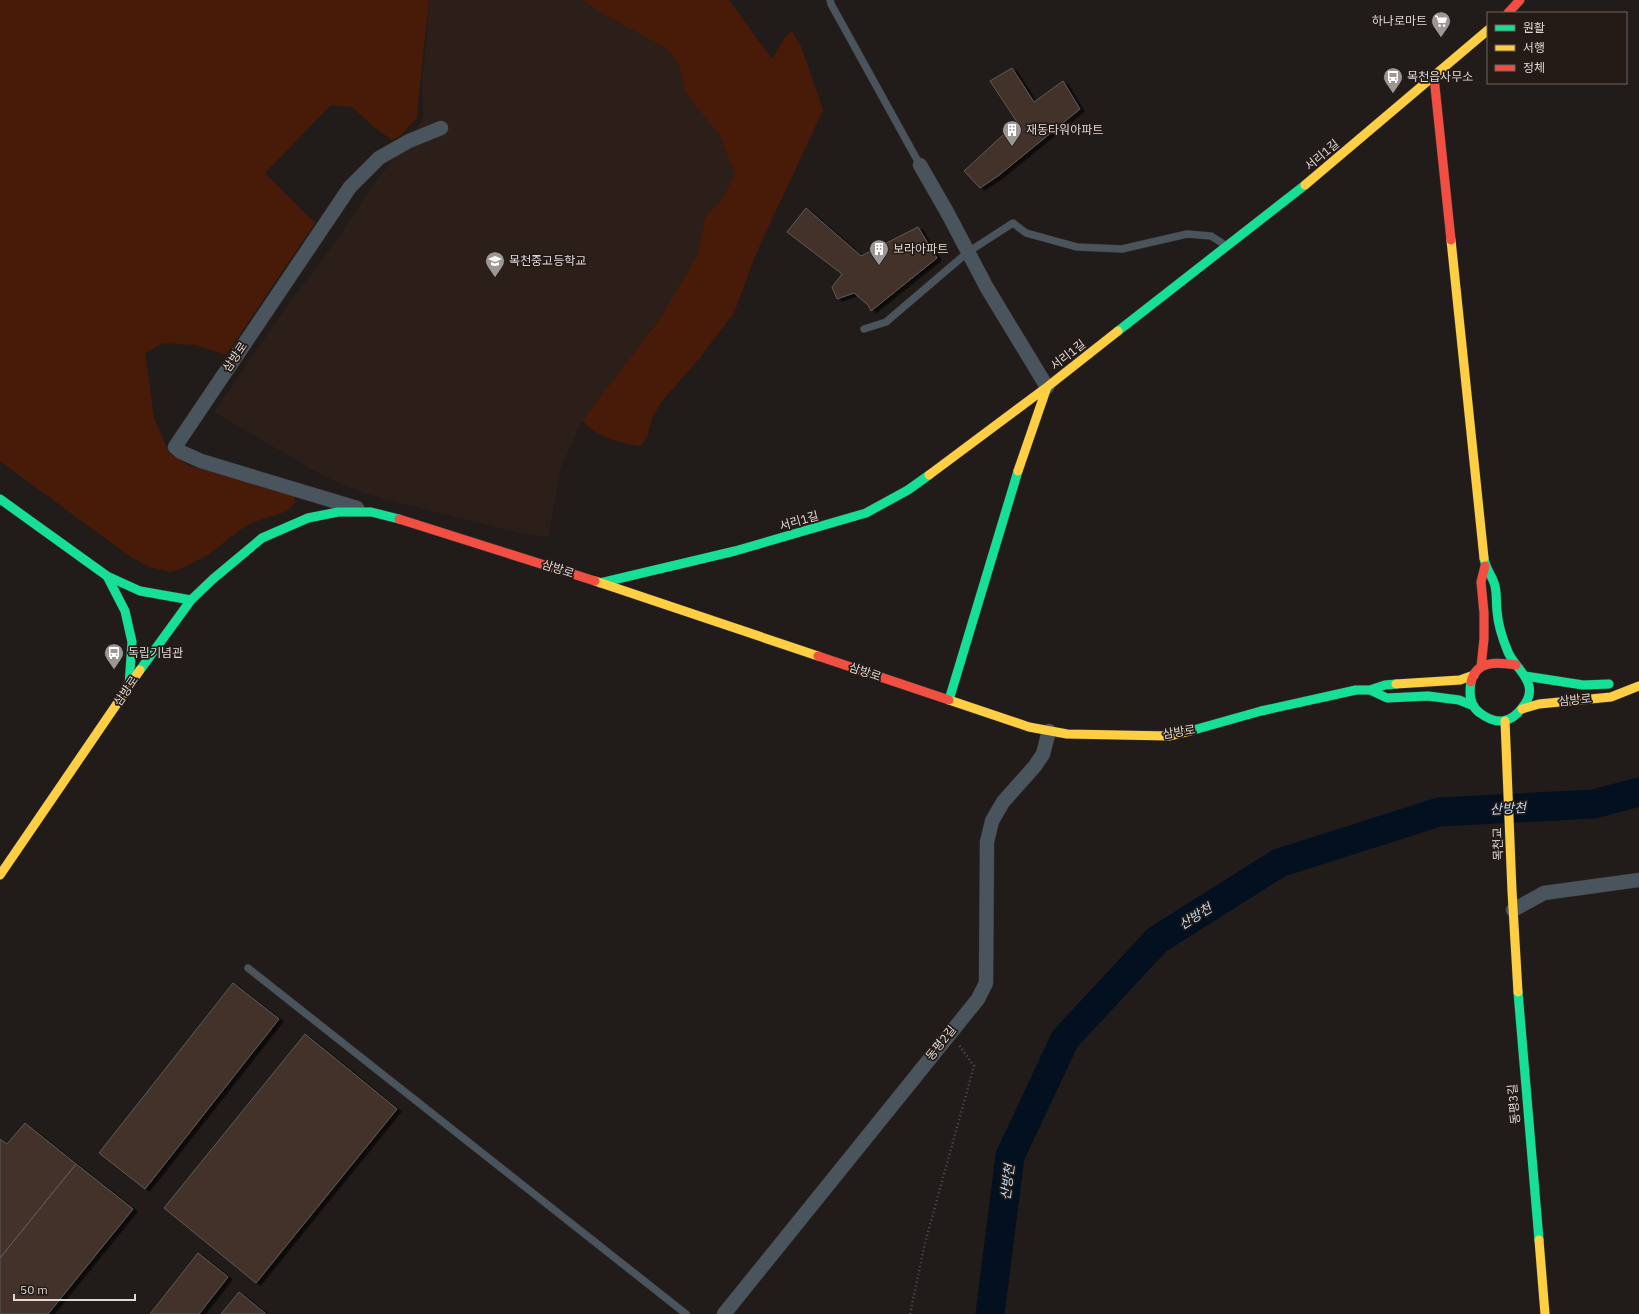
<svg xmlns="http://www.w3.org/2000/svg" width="1639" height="1314" viewBox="0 0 1639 1314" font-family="'IBM Plex Sans','Noto Sans KR',sans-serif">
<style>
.built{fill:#2c1f19}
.green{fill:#481a08}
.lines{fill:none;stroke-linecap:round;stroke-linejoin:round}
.river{stroke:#03101f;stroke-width:29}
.building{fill:#42312a;stroke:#5e5a58;filter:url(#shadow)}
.lane-casing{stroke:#3b3735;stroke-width:8}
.street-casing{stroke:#3b3735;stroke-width:15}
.fast-casing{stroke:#3b3735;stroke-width:10}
.slow-casing{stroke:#3b3735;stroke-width:10}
.jam-casing{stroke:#3b3735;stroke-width:10}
.path{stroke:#4c5258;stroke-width:2.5;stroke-dasharray:1 3;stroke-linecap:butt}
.lane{stroke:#49545d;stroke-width:7}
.street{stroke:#49545d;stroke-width:14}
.fast{stroke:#16e098;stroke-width:9}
.slow{stroke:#ffcf43;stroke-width:9}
.jam{stroke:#f24e42;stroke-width:9}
.labels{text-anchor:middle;stroke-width:3.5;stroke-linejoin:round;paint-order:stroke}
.poi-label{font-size:12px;fill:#dfd9d6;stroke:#241b17;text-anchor:start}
.street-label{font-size:12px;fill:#dfd9d6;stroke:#241b17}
.water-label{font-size:13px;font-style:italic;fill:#b9ddfc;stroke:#241b17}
</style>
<defs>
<filter id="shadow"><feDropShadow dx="4.5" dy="2.5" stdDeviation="0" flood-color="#0009"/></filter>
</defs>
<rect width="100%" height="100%" fill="#211c1a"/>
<!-- built -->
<path class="built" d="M429,0H583L603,14L667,49L679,64L685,90L697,108L719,134L735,174L720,202L705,217L698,254L661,317L582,421L561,467L548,537L518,533L366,494L325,477L214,412L289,303L340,236L371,188L423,119L422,78L427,40Z"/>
<!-- green -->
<path class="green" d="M0,0H429L418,104L417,118L400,136L392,140L375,128L352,107L331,105L265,173L315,223L226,355L196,345L163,343L145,353L154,418L169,453L190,466L295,495V503L287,511L248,524L209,554L185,567L171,572L150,567L129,556L0,461Z
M583,0H729L772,59L785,37L792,31L801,46L823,110L755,256L734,313L698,360L662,401L652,418L647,437L640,446C618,443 598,437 582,421L661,317L698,254L705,217L720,202L735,174L719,134L697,108L685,90L679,64L667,49L603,14Z"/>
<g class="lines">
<!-- river -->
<path class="river" d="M990,1314L1010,1156L1065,1039L1157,940L1279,863L1439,812L1594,804L1639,792"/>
</g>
<!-- building -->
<path class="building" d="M1012,68L1034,102L1063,81L1080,109L998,176L980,188L964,171L1017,122L990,81Z
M806,208L861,256L918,227L937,258L871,311L868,305L854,293L837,299L832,287L842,274L787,232Z
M233,983L279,1019L145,1189L99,1153Z
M305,1034L397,1109L256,1283L164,1208Z
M25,1123L76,1164L0,1258V1139L7,1144Z
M76,1164L133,1209L48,1314H0V1258Z
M198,1253L228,1277L199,1314H150Z
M239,1292L266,1314H221Z"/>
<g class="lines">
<defs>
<path id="lane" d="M830,0L831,4L920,165
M864,329L886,322L968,252L1013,223L1026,233L1077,247L1122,249L1187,234L1211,236L1225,245
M248,968L686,1314"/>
<path id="street" d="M920,165L947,212L987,288L1047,387
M357,508L201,461L181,452L175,447L350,187L379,158L409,141L441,128
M1513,910L1544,893L1639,880
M724,1314L978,999L986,983L987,842L992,821L1003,802L1035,766L1043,754L1049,731"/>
<path id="fast" d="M1118,331L1305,185
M0,499L107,576L125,611L132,642L129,686
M107,576L140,591L191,600
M600,583L735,551L866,513L908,490L929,475
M140,670L191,600L213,579L262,538L308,518L338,512H371L399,519
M1525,676L1583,685L1609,684
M1471,682C1469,693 1470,706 1480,713C1496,725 1510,724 1522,708C1527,702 1531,694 1529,686C1526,673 1513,664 1508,652C1503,640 1498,625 1497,611C1496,603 1497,594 1495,586C1493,576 1485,569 1484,558
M1370,690L1387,698L1428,696L1459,700L1474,706
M949,700L1018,471
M1190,731L1261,711L1356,690H1370L1385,685L1396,684
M1518,992L1539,1240"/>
<path id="slow" d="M1305,185L1488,30
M1451,240L1484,558
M1018,471L1047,387
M929,475L1047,387L1118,331
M595,581L818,656
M1396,684L1460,680L1474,675
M949,700L1029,727L1067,734L1169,736L1190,731
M1522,709L1539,704L1611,697L1639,686
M1505,721L1512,891L1518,992
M0,875L140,670
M1539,1240L1545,1314"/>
<path id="jam" d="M1508,13L1520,0
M1434,77L1451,240
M399,519L595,581
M818,656L949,700
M1481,667L1484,639V613L1481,582L1485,566
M1471,682C1476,660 1498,662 1516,665"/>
</defs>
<!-- lane casing -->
<use href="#lane" class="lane-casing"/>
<!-- street casing -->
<use href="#street" class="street-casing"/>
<!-- fast casing -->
<use href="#fast" class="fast-casing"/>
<!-- slow casing -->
<use href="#slow" class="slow-casing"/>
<!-- jam casing -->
<use href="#jam" class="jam-casing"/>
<!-- path -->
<path class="path" d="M910,1314L925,1243L974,1066L959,1045"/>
<!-- lane -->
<use href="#lane" class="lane"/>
<!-- street -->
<use href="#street" class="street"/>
<!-- fast -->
<use href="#fast" class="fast"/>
<!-- slow -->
<use href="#slow" class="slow"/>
<!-- jam -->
<use href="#jam" class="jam"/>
</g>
<!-- icons -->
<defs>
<symbol id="supermarket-pin" viewBox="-11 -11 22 30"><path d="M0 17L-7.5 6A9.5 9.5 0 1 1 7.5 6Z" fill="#9c9794" stroke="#241b17"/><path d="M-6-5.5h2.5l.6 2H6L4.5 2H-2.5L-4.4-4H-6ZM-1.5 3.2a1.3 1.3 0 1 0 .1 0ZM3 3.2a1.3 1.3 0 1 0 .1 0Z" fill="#fff"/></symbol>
<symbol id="bus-pin" viewBox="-11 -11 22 30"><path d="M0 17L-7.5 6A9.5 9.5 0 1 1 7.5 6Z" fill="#9c9794" stroke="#241b17"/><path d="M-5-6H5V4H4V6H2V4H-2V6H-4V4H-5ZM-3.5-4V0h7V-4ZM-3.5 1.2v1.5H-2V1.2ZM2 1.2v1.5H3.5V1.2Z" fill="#fff"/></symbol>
<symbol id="building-pin" viewBox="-11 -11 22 30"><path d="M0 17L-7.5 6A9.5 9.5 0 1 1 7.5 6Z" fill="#9c9794" stroke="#241b17"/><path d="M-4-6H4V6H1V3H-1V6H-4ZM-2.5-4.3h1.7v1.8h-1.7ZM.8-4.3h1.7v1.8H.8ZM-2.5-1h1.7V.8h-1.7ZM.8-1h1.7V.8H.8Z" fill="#fff"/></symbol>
<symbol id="school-pin" viewBox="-11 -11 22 30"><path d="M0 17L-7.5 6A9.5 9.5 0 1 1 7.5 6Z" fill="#9c9794" stroke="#241b17"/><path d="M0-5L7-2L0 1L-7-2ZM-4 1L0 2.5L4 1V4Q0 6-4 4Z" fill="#fff"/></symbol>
</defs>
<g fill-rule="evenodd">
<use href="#supermarket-pin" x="1430" y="10" width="22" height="30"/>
<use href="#bus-pin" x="1382" y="66" width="22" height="30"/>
<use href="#building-pin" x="1001" y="119" width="22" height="30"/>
<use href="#building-pin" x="868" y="238" width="22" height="30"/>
<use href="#school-pin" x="484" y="250" width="22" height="30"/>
<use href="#bus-pin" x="103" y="642" width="22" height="30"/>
</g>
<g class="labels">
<!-- poi labels -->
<g class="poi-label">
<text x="1427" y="25" text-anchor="end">하나로마트</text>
<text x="1407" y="81">목천읍사무소</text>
<text x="1026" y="134">재동타워아파트</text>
<text x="893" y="253">보라아파트</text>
<text x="509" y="265">목천중고등학교</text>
<text x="128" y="657">독립기념관</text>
</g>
<!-- street labels -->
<g class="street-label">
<text transform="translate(1322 155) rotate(-40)" y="4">서리1길</text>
<text transform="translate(1068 355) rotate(-38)" y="4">서리1길</text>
<text transform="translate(235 357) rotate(-56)" y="4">삼방로</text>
<text transform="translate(799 521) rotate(-16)" y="4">서리1길</text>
<text transform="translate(558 569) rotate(18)" y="4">삼방로</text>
<text transform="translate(865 672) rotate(19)" y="4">삼방로</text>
<text transform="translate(126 691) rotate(-56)" y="4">삼방로</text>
<text transform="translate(1575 700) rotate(-6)" y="4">삼방로</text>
<text transform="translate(1179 732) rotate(-9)" y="4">삼방로</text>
<text transform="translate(1498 844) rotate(-92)" y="4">목천교</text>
<text transform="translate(941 1043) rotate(-51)" y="4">동평2길</text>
<text transform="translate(1514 1104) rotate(-95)" y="4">동평3길</text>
</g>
<!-- water labels -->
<g class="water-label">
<text transform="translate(1508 808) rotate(-3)" y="5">산방천</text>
<text transform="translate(1195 916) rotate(-32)" y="5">산방천</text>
<text transform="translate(1007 1182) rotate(-83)" y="5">산방천</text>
</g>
</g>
<!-- legend -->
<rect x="1487" y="12" width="140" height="72" fill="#241b17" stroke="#6f6763"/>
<rect x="1495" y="25" width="20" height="6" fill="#16e098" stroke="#6f6763"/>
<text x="1523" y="32" font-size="12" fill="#dfd9d6">원활</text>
<rect x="1495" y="45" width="20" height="6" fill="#ffcf43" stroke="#6f6763"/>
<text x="1523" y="52" font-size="12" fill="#dfd9d6">서행</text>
<rect x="1495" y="65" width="20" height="6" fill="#f24e42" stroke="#6f6763"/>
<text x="1523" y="72" font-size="12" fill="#dfd9d6">정체</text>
<!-- scale -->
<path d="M14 1294v6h121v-6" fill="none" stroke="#dfd9d6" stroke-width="2"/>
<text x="20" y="1294" font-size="12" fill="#dfd9d6" stroke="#241b17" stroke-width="3" paint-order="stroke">50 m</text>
</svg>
